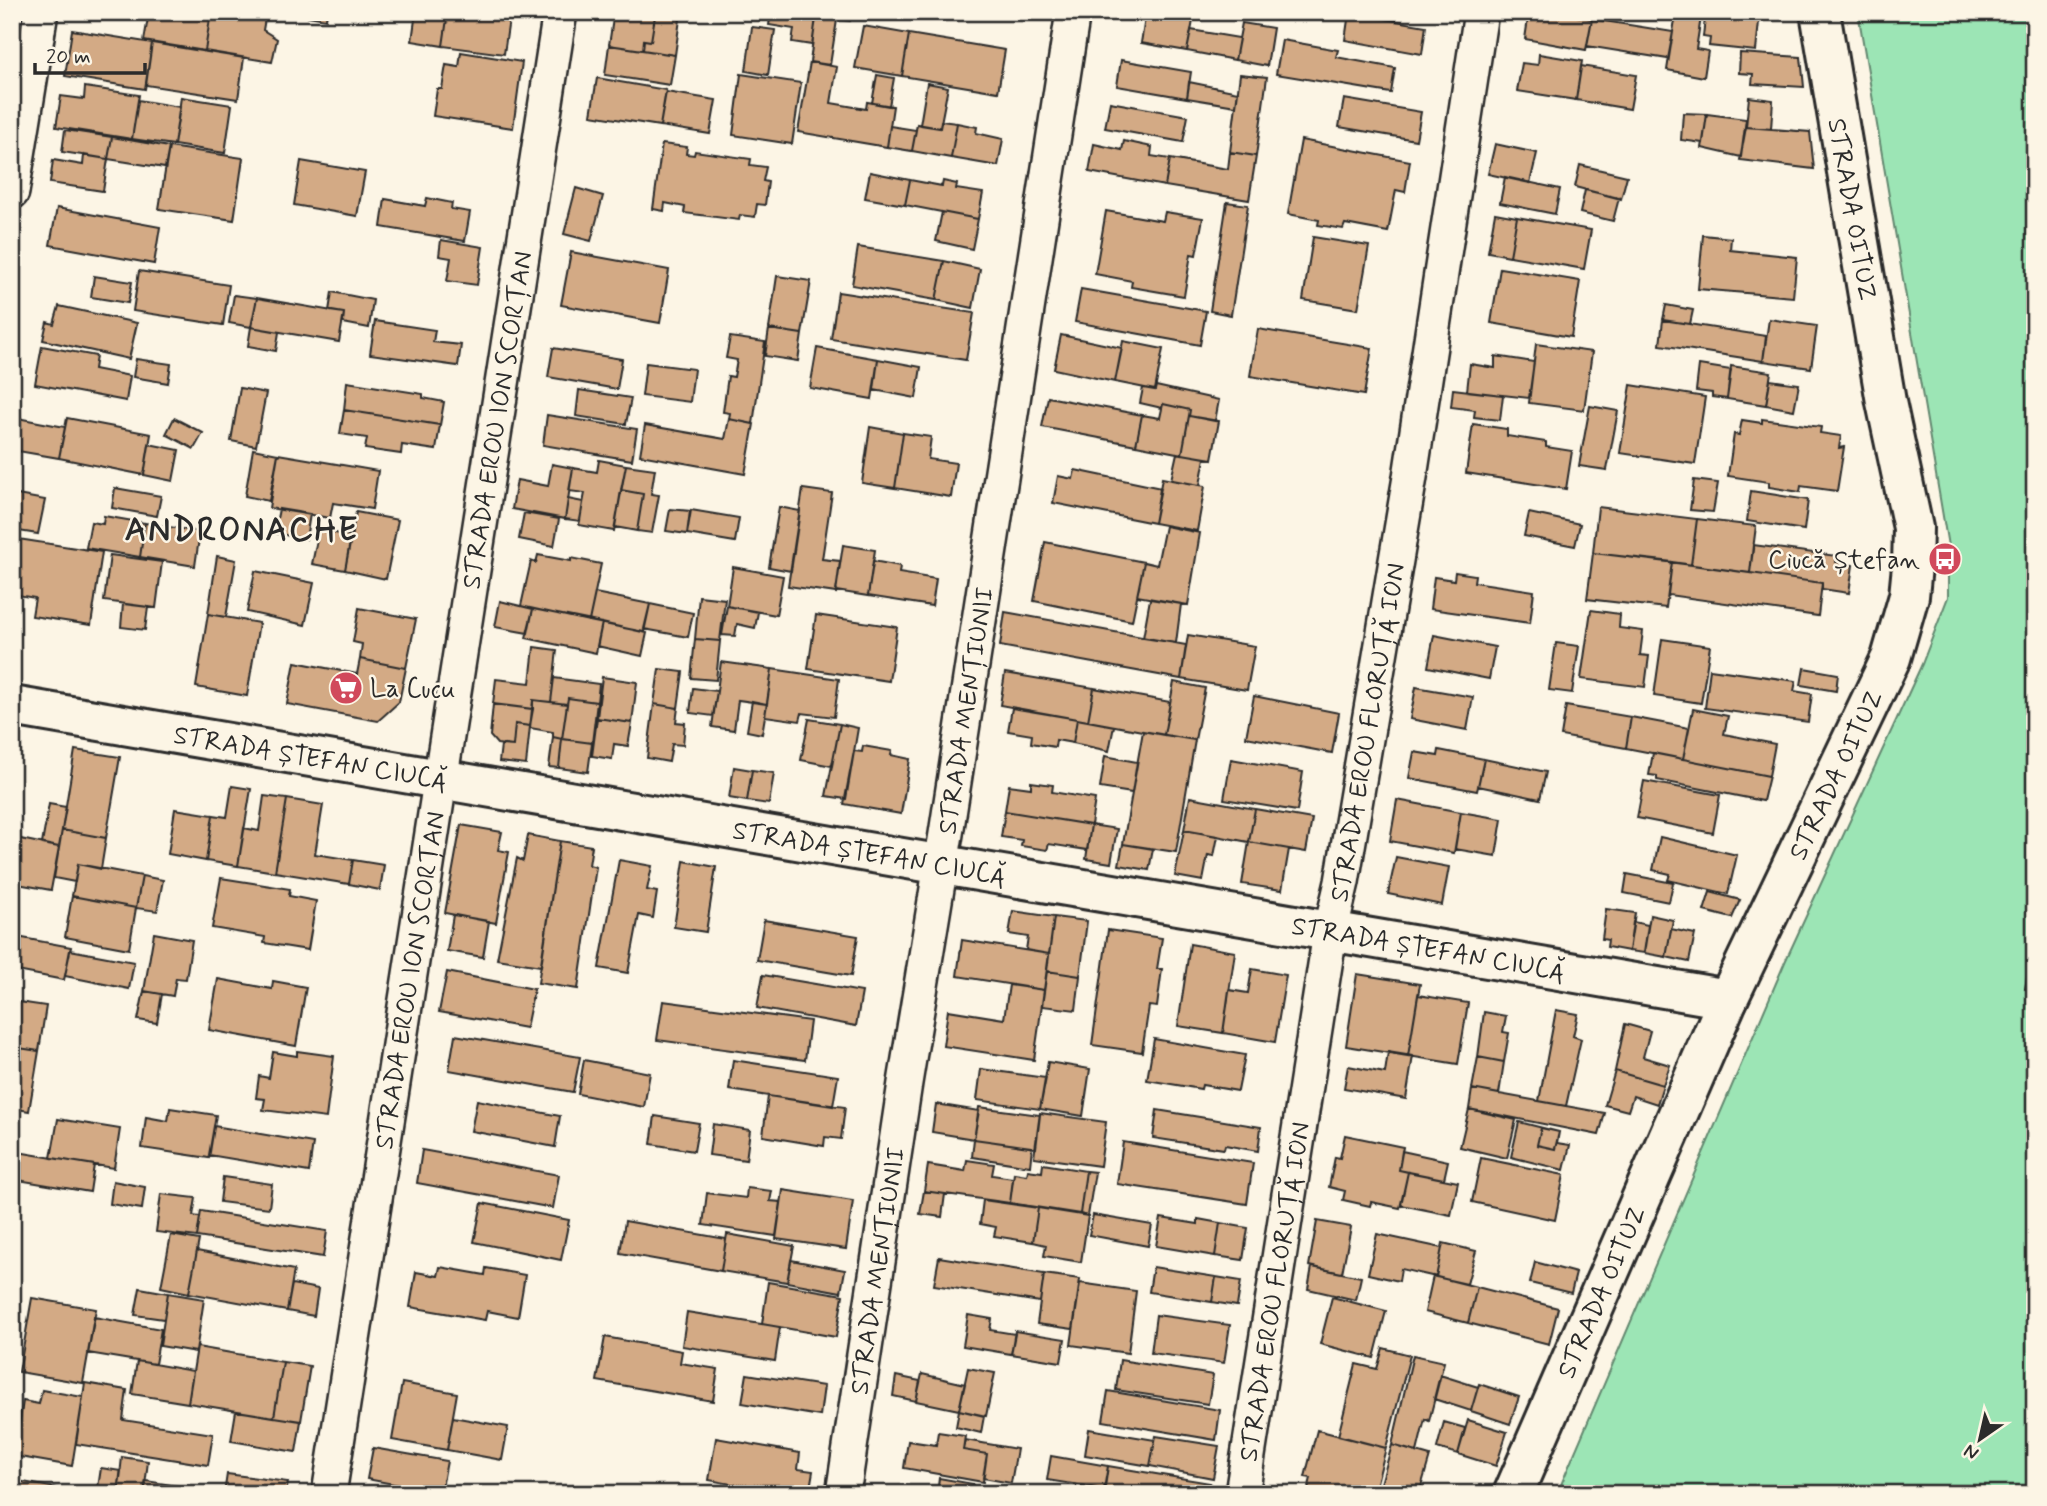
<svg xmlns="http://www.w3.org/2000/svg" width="2047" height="1506" viewBox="0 0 2047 1506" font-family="Mynerve,sans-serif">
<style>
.green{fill:#9ce5b5;stroke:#648870;stroke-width:2}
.building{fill:#d3aa85;stroke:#2b2b2b;stroke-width:2}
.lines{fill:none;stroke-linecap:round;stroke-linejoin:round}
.street-casing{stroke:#2b2b2b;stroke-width:38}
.secondary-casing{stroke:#2b2b2b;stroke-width:44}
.street{stroke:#fcf5e5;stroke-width:33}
.secondary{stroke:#fcf5e5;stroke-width:38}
.labels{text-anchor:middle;stroke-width:5;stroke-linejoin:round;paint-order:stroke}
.street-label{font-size:26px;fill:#2b2b2b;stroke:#fcf5e5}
.poi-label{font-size:26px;fill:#2b2b2b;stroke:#fcf5e5;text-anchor:end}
.district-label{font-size:33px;font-weight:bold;letter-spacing:2px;fill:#2b2b2b;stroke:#fcf5e5}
</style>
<rect width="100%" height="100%" fill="#fcf5e5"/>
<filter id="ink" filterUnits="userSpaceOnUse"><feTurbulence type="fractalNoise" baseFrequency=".0143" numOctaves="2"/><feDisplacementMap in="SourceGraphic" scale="14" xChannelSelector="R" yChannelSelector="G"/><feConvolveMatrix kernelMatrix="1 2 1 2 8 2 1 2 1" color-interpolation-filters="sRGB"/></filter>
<g filter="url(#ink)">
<!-- green -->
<path class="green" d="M1858,12H2035V1494H1557L1785,962L1922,664L1948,597V546Z"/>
<!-- building -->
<path class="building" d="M149,12H211L205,51L144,41Z
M211,12L266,13L263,30L277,39L272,62L205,51Z
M302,12H327L326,19L302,15Z
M416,12H448L443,46L412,41Z
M448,12H510L504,54L443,46Z
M614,12L655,16L651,41L644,40L643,50L609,45Z
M645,12H681L675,55L643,50L644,40L651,41L655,16Z
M771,12H817L812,45L792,42L794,29L769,25Z
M817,12H851L850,21L816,17Z
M1146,12L1193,21L1187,51L1141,43Z
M1232,12H1278L1277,19Z
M1529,12H1577L1576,16L1592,19L1586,50L1525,39Z
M1634,12H1676L1675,18Z
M1711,12H1760L1756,51L1709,46L1710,38L1703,37L1705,18H1710Z
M1349,13L1426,26L1422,54L1345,40Z
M1676,13L1701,17L1696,49L1708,51L1704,77L1667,70Z
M816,17L837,20L830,65L810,62Z
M1592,19L1673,32L1668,59L1587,46Z
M1242,23L1273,28L1267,66L1235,60Z
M863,26L909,34L902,76L855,68Z
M752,27L775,30L768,75L746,71Z
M72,30L152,43L145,89L65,76Z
M1191,30L1239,38L1235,60L1187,51Z
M909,34L1005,50L998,92L902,76Z
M1282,40L1338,50L1336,57L1395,68L1391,93L1276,74Z
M152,43L244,58L238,99L146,85Z
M609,45L675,55L670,85L605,75Z
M461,52L522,62L513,128L433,116L437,89H442L446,65L459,67Z
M1740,53L1801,57L1804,87L1752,84L1753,74L1739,73Z
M1539,54L1582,61L1576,100L1517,91L1522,63L1538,65Z
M1121,60L1191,72L1187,98L1117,86Z
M810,62L837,67L831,103L866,109L867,102L893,106L887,147L798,132Z
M1581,66L1636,75L1630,109L1576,100Z
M741,74L801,83L792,144L733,135Z
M1240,74L1267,77L1256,156L1230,152Z
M877,75L894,78L889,106L872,103Z
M597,78L666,90L660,126L591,115Z
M1189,82L1238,92L1236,106L1187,98Z
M927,83L948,87L940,128L920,125Z
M85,87L139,95L132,139L56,127L61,96L84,99Z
M666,92L716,100L710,134L660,126Z
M181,97L232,105L225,153L174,145Z
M1749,97L1773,100L1771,129L1746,127Z
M1344,99L1421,112L1416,140L1339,127Z
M138,100L180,107L174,145L132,139Z
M1110,102L1188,116L1183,142L1105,128Z
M1683,113L1707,114L1703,143L1681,140Z
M1707,114L1746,119L1741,157L1702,148Z
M941,121L957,123L951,158L912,151L917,124L940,128Z
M957,123L977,127L976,133L1003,139L998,166L951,158Z
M890,126L916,130L912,151L887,147Z
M1746,127L1810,132L1814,169L1740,160Z
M65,130L112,137L108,159L62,152Z
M112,137L169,147L165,168L108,159Z
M1301,140L1410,161L1405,192L1396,190L1388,232L1345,224L1343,229L1318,225L1319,220L1288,214Z
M1124,141L1152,147L1151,156L1170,159L1165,186L1089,172L1094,144L1122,150Z
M662,144L687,147L686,154L694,155L695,151L751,159L750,165L766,167L763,181L768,182L765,205L757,204L755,217L740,215L739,220L684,213L685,207L665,203L664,211L653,209Z
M1495,144L1537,153L1530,183L1488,174Z
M169,147L243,158L234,220L159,209Z
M1230,152L1256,156L1249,200L1165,186L1170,159L1228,169Z
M84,155L108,159L103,191L50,183L53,160L83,165Z
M301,161L365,172L357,216L294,205Z
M1580,165L1627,176L1621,199L1575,187Z
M870,172L910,180L905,205L865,198Z
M1505,177L1560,189L1555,214L1500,203Z
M910,180L942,186L943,181L957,184L956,189L983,193L978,219L905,205Z
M576,188L603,196L591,241L564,234Z
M1585,190L1619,198L1613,221L1580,213Z
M427,198L452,203L451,209L470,212L465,241L381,227L385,199L425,206Z
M1227,202L1248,205L1231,315L1210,311Z
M57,208L160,227L154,264L50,245Z
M1106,211L1163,221L1165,212L1203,218L1196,255L1191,254L1184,296L1131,287L1132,281L1095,274Z
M942,212L978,219L972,249L936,241Z
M1495,213L1517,217L1510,256L1488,252Z
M1517,217L1591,230L1584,269L1510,256Z
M1703,235L1731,238L1730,250L1797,257L1793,297L1698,289Z
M1313,237L1369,246L1358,309L1303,300Z
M441,240L483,247L477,285L447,281L451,258L439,256Z
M858,247L944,261L936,300L852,285Z
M571,252L669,270L660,323L561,305Z
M944,261L980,269L973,308L936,300Z
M1500,268L1580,281L1571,337L1491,323Z
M139,271L229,285L223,325L133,311Z
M94,276L132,282L128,303L91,297Z
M777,276L811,281L802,334L769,329Z
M1081,289L1206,311L1200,345L1075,322Z
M332,292L373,300L369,328L343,323L344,313L329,311Z
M838,292L974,313L966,360L831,339Z
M234,295L257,298L251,327L229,323Z
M257,298L344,313L339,342L251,327Z
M1666,305L1693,310L1690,324L1663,320Z
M59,306L137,323L129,359L43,340L47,322L54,324Z
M1769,319L1817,326L1811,368L1763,361Z
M1663,320L1766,336L1763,361L1660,345Z
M375,321L435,330L433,342L461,345L458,366L370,354Z
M251,327L279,332L276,351L248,346Z
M769,329L802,334L798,361L765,356Z
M1258,329L1372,348L1364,395L1250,376Z
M1061,335L1122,348L1115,382L1054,369Z
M730,337L765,342L753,424L729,419L730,413L723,412L728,376L734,377L737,360L726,358Z
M1123,341L1163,349L1155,390L1115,382Z
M1536,344L1592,352L1584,410L1529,403Z
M42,346L96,356L94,369L130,376L126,401L35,384Z
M553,348L622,359L617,389L548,377Z
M817,348L878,359L872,399L810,388Z
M1495,356L1534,362L1529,398L1467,391L1470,364L1495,368Z
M136,359L171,364L168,383L133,377Z
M878,359L921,367L916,398L874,390Z
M646,363L694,369L690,402L642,396Z
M1699,365L1731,370L1727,399L1712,397V393L1696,391Z
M1731,366L1771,372L1766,405L1727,399Z
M1770,380L1799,384L1794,410L1766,405Z
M347,382L423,394V398L444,402L440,425L344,410Z
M1631,385L1705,397L1695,464L1620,453Z
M1156,386L1219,400L1215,421L1189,416L1190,410L1163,404L1162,408L1140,403L1143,388L1155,390Z
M240,388L266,393L256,446L231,441Z
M1453,389L1503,395L1500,420L1474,417L1475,410L1451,407Z
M579,390L631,398L626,424L576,416Z
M1048,397L1142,415L1136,445L1042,427Z
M1163,404L1190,410L1182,454L1136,445L1142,415L1160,418Z
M1590,406L1618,411L1607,470L1579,466Z
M344,410L440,425L436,450L402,445L401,454L365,449L367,438L340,434Z
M547,415L637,429L632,460L543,445Z
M1189,416L1219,421L1212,459L1182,454Z
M12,417L65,427L59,458L12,450Z
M67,418L151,434L144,475L59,458Z
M174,418L203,433L194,449L166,434Z
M729,419L754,424L745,474L640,455L645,425L725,439Z
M1762,419L1821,427L1820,433L1841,436L1839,448L1844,447L1837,491L1801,486L1800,492L1769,487V482L1728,476L1734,434L1739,435L1742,420L1762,423Z
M1473,424L1507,429V436L1546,442V447L1572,451L1566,489L1466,473Z
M870,427L903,433L895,488L862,483Z
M903,433L931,437L928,459L956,463L951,497L895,488Z
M149,444L179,450L173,481L144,475Z
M253,449L278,454L269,501L245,496Z
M1177,453L1205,458L1200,485L1171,480Z
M278,454L378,471L372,509L333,503L330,518L269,508Z
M599,460L626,465L614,531L579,525L585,493L569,491L573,468L597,472Z
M552,464L573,468L565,519L512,509L517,480L548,486Z
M626,465L655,469L651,494L659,495L652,533L637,531L643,494L621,490Z
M1075,470L1161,488L1154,523L1053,503L1058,476L1073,479Z
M1162,478L1205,486L1197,531L1154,523Z
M1694,480L1718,483L1713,512L1690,510Z
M115,488L161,496L157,516L112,508Z
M803,489L832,493L822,559L840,561L836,593L788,586Z
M621,490L643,494L637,531L615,527Z
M1751,491L1808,500L1804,530L1747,521Z
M12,494L45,500L38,534L12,530Z
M568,499L583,502L580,521L565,519Z
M779,507L800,511L791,571L769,567Z
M1598,507L1697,519L1691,565L1593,553Z
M279,509L310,514L306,539L274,533Z
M670,509L690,511L687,534L666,531Z
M691,510L739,518L735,542L687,534Z
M356,512L398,520L386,579L345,570Z
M524,513L559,519L554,546L519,539Z
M1529,513L1580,524L1575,546L1524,536Z
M104,516L145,523L140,557L86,548L91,522L103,524Z
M1697,519L1756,526L1750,573L1691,565Z
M145,523L200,532L195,566L140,557Z
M1165,526L1200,533L1188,605L1137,596L1144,562L1157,565Z
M319,530L351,536L345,570L312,564Z
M12,538L102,552L91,625L32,616L35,598L12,594Z
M1045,542L1144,562L1132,621L1034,601Z
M843,545L875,550L868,596L836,591Z
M1753,545L1837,556L1836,562L1853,565L1849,593L1822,589V583L1750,573Z
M1593,553L1672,562L1666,608L1587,599Z
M110,555L162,562L156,608L104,601Z
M538,555L571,561V558L601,564L589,621L521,606L531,561L536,563Z
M217,556L236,560L226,617L208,614Z
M873,561L900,566L899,573L936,579L932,606L868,596Z
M1672,562L1822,583L1818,616L1668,595Z
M733,567L783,576L776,615L727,606Z
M255,571L314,583L305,625L247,612Z
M1455,572L1475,575L1474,582L1534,591L1530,623L1430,609L1434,577L1454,580Z
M595,593L650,604L644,632L589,621Z
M699,596L725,599L720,641L695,639Z
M1150,599L1181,604L1176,643L1143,638Z
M500,601L533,609L528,633L495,627Z
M123,604L148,607L145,630L121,627Z
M650,604L693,613L688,637L644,629Z
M727,606L758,612L755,628L737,624L735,636L722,635Z
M359,608L416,619L406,668L360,659L362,644L353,642Z
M533,609L602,623L596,653L526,638Z
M1591,610L1620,614L1619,628L1643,631L1640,655L1649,656L1645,687L1581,679Z
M1005,612L1186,645L1181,679L1000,646Z
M208,614L259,623L247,696L196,687Z
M816,615L897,627L889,681L808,669Z
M602,623L647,633L642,656L597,646Z
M1188,635L1255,646L1247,690L1181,679Z
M1434,635L1495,647L1489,679L1428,667Z
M695,639L720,641L716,680L691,678Z
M1662,639L1710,646L1701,703L1654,696Z
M1556,643L1579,646L1572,693L1549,690Z
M534,647L557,650L551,702L533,700V709L493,704L496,679L530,683Z
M360,659L406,668L399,702L378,721L287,704L295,662L357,674Z
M721,662L772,669L767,704L738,700L734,730L712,727Z
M1804,668L1838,674L1836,691L1801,685Z
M659,669L683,672L678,708L654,704Z
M772,669L839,679L834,717L802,713L800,721L765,716Z
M1710,669L1796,681L1794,691L1812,694L1808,722L1705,708Z
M1005,673L1094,688L1088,721L1000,705Z
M602,677L637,682L632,723L597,718Z
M554,678L599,684L597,702L568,698L567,704L551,702Z
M1174,682L1205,688L1195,740L1164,735Z
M1416,687L1473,697L1467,730L1410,719Z
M693,688L717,691L713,716L690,713Z
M1094,688L1170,702L1164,735L1088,721Z
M1254,696L1339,713L1332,753L1246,737Z
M568,698L597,702L592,743L562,739Z
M533,700L567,704L562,739L553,737V732L530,728Z
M752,701L767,704L762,734L747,731Z
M493,704L533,709L530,726L515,724L513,746L497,744L490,736Z
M654,704L678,708L676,722L685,723L683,745L672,744L669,762L647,758Z
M1566,706L1631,717L1626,748L1561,736Z
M1012,708L1077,719L1073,743L1056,740L1055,747L1031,743L1032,735L1008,731Z
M1693,709L1728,716L1724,734L1775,744L1769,776L1683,759Z
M1631,717L1689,728L1683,759L1626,748Z
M597,718L632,723L628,746L614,744L612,759L592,756Z
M809,719L840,724L832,766L801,760Z
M1077,719L1114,726L1109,751L1073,743Z
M515,724L530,726L526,765L499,762L501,745L513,746Z
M840,724L858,728L846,799L826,796Z
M1143,731L1195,740L1176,852L1123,844Z
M553,737L562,739L559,768L549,767Z
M562,739L592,743L588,772L559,768Z
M863,746L892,751L891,755L910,759L901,814L844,804L854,751L862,752Z
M75,750L120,757L106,838L62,830Z
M1439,750L1484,759L1477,791L1409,778L1414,752L1438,756Z
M1653,753L1769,776L1763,801L1657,780V776L1649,775Z
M1105,756L1137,762L1132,793L1100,788Z
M1231,759L1303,772L1297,811L1224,799Z
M1484,759L1546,772L1540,799L1478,786Z
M734,767L752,770L747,801L729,798Z
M752,770L774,773L769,804L747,801Z
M1644,781L1720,795L1713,833L1637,818Z
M1031,782L1053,785L1052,792L1095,799L1091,825L1005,811L1009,785L1031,788Z
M232,786L251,789L238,866L206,861L213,815L227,817Z
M264,796L287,799L275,872L238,866L244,828L259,831Z
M1190,797L1255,809L1249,842L1184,830Z
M287,799L323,805L315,854L353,860L349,884L275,872Z
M1397,800L1461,812L1454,853L1390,841Z
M49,804L66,807L59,847L42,844Z
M175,809L213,815L206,861L168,854Z
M1255,809L1312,819L1306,852L1249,842Z
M1005,811L1091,825L1087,850L1049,844L1047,850L1021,846L1022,840L1001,837Z
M1461,812L1502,819L1496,856L1455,849Z
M12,824L19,825L12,861Z
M461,825L502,832L498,850L509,852L496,923L445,913Z
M1091,825L1117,829L1111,863L1086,859Z
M62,830L106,838L101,869L78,864L75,882L54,878Z
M1184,830L1218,836L1214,856L1208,855L1203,881L1175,876Z
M528,835L560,841L541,966L497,959L517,858L523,861Z
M1660,837L1737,855L1728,894L1668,880L1670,874L1653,870Z
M16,838L59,847L51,890L12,883V861Z
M560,841L592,846L589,865L596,867L578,989L538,983Z
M1249,842L1289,849L1282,890L1242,884Z
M1123,844L1153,849L1149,870L1119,865Z
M1396,857L1449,867L1442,905L1388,894Z
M353,860L384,865L380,890L349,884Z
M619,860L652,866L647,890L657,892L653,918L639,915L628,973L599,968Z
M684,861L716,867L706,932L674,927Z
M78,864L142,876L136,908L72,896Z
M1627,874L1673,883L1669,902L1624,893Z
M142,876L163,880L157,911L136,908Z
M221,878L290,889L289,896L316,901L308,950L264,943L265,937L212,928Z
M1710,892L1740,900L1732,918L1704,911Z
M72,896L136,908L129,949L65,937Z
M1606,909L1635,913L1629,951L1607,947L1608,940L1602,939Z
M1013,911L1054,917L1049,954L1026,950L1028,937L1009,934Z
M453,915L489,921L483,957L447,951Z
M1650,915L1673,920L1666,957L1644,953Z
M1054,917L1087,921L1080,976L1047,971Z
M764,920L858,936L851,976L757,960Z
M1633,922L1648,925L1644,953L1629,951Z
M1671,929L1695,934L1689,962L1666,957Z
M1108,930L1162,938L1157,969H1162L1157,1007L1149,1006L1142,1052L1092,1045Z
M2035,931V991L2025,989Z
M154,933L192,940L186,979L176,978L173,996L144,991Z
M12,936L71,947L64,980L12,970Z
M962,940L1049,954L1044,990L957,976Z
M1190,944L1235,952L1223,1033L1178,1026Z
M70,950L134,962L129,989L65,976Z
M1252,969L1286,975L1275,1042L1223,1033L1229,990L1248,993Z
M1047,971L1080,976L1076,1010L1042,1006Z
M447,972L534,989L526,1028L439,1012Z
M1357,974L1420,984L1408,1056L1346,1046Z
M763,975L862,992L856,1026L757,1008Z
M218,979L272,989L273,981L306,987L296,1046L209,1030Z
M1009,985L1044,990L1034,1060L943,1046L948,1010L1004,1019Z
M144,991L162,994L157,1023L138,1020Z
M1418,995L1468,1003L1458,1064L1408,1056Z
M12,1001L46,1006L39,1051L12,1047Z
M663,1001L810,1021L805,1060L657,1040Z
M1556,1010L1578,1014L1573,1036L1581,1039L1566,1106L1539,1101Z
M1484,1012L1506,1016L1503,1032L1509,1033L1504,1062L1478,1057Z
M1625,1024L1650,1031L1643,1057L1670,1065L1663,1085L1615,1071Z
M455,1035L580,1057L573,1092L449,1070Z
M1154,1039L1245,1055L1238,1091L1202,1085L1201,1089L1147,1080Z
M12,1047L39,1051L29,1111L12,1108Z
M297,1051L334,1056L326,1118L263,1110L265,1099L256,1098L259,1076L269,1078L273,1052L297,1056Z
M1388,1052L1413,1056L1406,1099L1344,1088L1348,1066L1385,1073Z
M1478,1057L1504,1062L1499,1094L1472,1089Z
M584,1060L650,1073L644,1107L578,1094Z
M733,1060L838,1076L833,1106L729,1090Z
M1048,1062L1090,1069L1083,1116L1040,1109Z
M981,1069L1046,1078L1040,1109L977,1100Z
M1615,1071L1663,1085L1657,1104L1633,1096L1628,1111L1605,1105Z
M1472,1089L1605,1113L1599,1135L1469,1109Z
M768,1096L845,1107L841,1139L825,1137L824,1146L763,1136Z
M477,1100L560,1116L555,1147L471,1131Z
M936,1104L979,1111L974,1139L932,1132Z
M979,1107L1040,1115L1036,1148L974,1139Z
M170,1108L216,1115L209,1158L142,1148L146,1117L168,1121Z
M1469,1109L1516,1120L1507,1158L1460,1147Z
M1157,1110L1261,1127L1258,1151L1225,1145L1224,1149L1153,1138Z
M1040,1113L1106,1122L1100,1166L1034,1157Z
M655,1116L699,1123L694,1151L651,1144Z
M58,1119L120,1129L114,1168L51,1158Z
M1519,1122L1559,1132L1557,1143L1570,1145L1564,1170L1511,1157Z
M713,1124L750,1130L746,1160L709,1155Z
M214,1126L313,1143L309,1172L209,1155Z
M1541,1128L1559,1132L1555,1149L1537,1145Z
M1345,1135L1403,1147L1399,1170L1408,1172L1400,1208L1371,1202L1370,1206L1343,1200L1345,1191L1329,1187L1335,1157L1340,1158Z
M974,1139L1032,1147L1030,1166L972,1157Z
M1123,1142L1253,1163L1247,1204L1117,1184Z
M422,1150L559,1175L553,1208L417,1183Z
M12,1151L94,1165L90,1192L12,1179Z
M1402,1151L1448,1161L1444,1179L1399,1170Z
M1481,1158L1564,1175L1555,1220L1472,1202Z
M967,1160L994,1164L992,1175L1013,1178L1010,1203L924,1191L928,1165L965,1171Z
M1043,1164L1086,1171L1080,1214L1010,1203L1014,1173L1027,1175L1028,1170L1042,1172Z
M1086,1171L1095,1172L1088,1216L1080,1214Z
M1408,1172L1458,1182L1451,1215L1401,1205Z
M223,1177L272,1184L269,1208L220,1202Z
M113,1181L145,1187L142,1209L110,1204Z
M747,1188L772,1191L770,1201L781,1202L776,1236L703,1225L707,1193L746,1198Z
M783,1190L853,1201L846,1249L776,1239Z
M924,1191L945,1194L942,1217L920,1214Z
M161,1194L196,1198L193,1216L200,1217L197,1237L156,1232Z
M983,1200L1038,1208L1033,1242L994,1236L996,1227L980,1224Z
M482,1203L569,1220L561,1260L474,1242Z
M1038,1208L1088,1216L1081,1262L1044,1256L1046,1245L1033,1242Z
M201,1211L327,1231L323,1257L197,1237Z
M1093,1215L1152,1225L1148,1246L1089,1235Z
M1161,1218L1198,1224V1219L1220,1223L1215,1256L1156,1246Z
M625,1221L726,1239L721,1271L620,1253Z
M1317,1221L1351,1227L1342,1273L1309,1266Z
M1220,1223L1248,1228L1243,1260L1215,1256Z
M727,1234L794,1246L787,1282L721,1271Z
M1377,1234L1442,1248L1436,1277L1401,1269L1399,1281L1368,1274Z
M171,1235L199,1240L189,1293L161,1287Z
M1443,1243L1476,1251L1467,1284L1436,1277Z
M197,1251L294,1270L287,1311L189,1293Z
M939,1257L1044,1274L1040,1302L934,1285Z
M791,1260L845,1270L841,1292L787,1282Z
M1535,1262L1576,1273L1571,1293L1530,1283Z
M440,1267L485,1275L486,1268L525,1275L518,1317L487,1311L485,1320L410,1307L416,1272L438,1276Z
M1153,1267L1216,1277L1212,1302L1149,1292Z
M1312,1267L1361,1277L1356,1300L1308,1289Z
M1044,1274L1080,1279L1073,1329L1037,1324Z
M1433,1276L1477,1287L1468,1323L1425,1312Z
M1216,1277L1241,1281L1237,1306L1212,1302Z
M768,1282L843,1295L836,1337L762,1324Z
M1080,1283L1136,1291L1128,1353L1071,1345Z
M292,1284L318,1289L314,1316L287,1311Z
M1477,1287L1558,1308L1549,1344L1468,1323Z
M140,1288L168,1293L164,1319L135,1315Z
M168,1293L204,1299L196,1352L160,1346Z
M1332,1297L1386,1311L1374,1358L1320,1344Z
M32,1298L96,1309L83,1383L19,1372Z
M687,1312L780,1327L775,1361L682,1346Z
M968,1315L992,1319L990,1330L1015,1334L1011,1354L963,1346Z
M1156,1315L1230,1325L1224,1363L1151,1353Z
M94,1317L161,1329L155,1364L88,1353Z
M1015,1331L1065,1339L1061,1362L1011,1354Z
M605,1337L682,1351L680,1363L718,1369L713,1401L597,1381Z
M197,1347L283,1362L274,1417L188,1403Z
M1383,1348L1410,1355L1386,1448L1338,1436L1356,1364L1377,1369Z
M1413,1355L1444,1362L1429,1421L1425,1419L1417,1452L1392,1445Z
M1120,1360L1213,1375L1208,1404L1116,1390Z
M137,1361L193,1371L188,1403L132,1394Z
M283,1362L310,1366L301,1421L274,1417Z
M968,1368L995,1373L986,1416L959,1410Z
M747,1374L824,1386L820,1416L742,1403Z
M922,1374L965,1384L959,1410L916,1401Z
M1440,1375L1478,1387L1471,1411L1434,1399Z
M896,1376L920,1381L916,1401L893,1396Z
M85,1383L127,1390L123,1420L213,1434L208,1465L76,1444Z
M402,1383L457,1393L447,1450L392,1440Z
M1479,1384L1519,1397L1510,1424L1471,1411Z
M42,1390L83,1397L72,1466L14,1456L23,1401L39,1404Z
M1108,1391L1220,1410L1216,1440L1103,1421Z
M959,1410L984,1416L981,1433L956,1427Z
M236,1411L301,1421L296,1452L231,1441Z
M453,1417L508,1427L502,1460L447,1450Z
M1468,1420L1507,1432L1496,1466L1458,1454Z
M1444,1422L1465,1428L1458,1454L1437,1448Z
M1089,1429L1155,1440L1150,1466L1085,1455Z
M1317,1430L1386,1448L1374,1494H1307L1311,1478L1305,1477Z
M938,1432L965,1436L963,1450L987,1454L983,1482L904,1468L908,1441L936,1445Z
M1156,1436L1219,1446L1213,1478L1150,1466Z
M716,1438L800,1453L798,1469L813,1471L809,1494H786L709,1480Z
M965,1440L1017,1449L1011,1483L983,1478L987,1454L963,1450Z
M1392,1445L1430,1456L1419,1494H1378Z
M373,1448L447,1461L441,1493L367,1479Z
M1051,1456L1108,1466L1104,1489L1047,1480Z
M122,1457L148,1461L144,1494H118Z
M1108,1466L1210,1483L1208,1494H1104Z
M101,1468L121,1471L118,1494H97Z
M227,1474L288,1482L286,1494H224Z
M939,1478L973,1484L971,1494H937Z
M12,1480L62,1489L61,1494H12Z
M146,1481L224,1493V1494H144Z"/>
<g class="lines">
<defs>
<g id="street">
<path d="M12,192L41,12"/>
<path id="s1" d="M329,1494L560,12"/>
<path id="s2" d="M843,1494L905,1083L946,834L1073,12"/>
<path id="s3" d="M1242,1494L1330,933L1342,882L1410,477L1481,12"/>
</g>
<g id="secondary">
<path id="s4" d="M12,706L1728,999"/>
<path id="s5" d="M1513,1494L1728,999L1891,658L1909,596L1912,566L1913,528L1886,402L1820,12"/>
</g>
</defs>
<!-- street casing -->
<use href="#street" class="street-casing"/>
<!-- secondary casing -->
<use href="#secondary" class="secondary-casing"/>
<!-- street -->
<use href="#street" class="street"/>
<!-- secondary -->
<use href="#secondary" class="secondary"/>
</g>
</g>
<!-- icons -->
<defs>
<symbol id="bus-disc" viewBox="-11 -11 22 22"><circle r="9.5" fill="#d1495b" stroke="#fcf5e5"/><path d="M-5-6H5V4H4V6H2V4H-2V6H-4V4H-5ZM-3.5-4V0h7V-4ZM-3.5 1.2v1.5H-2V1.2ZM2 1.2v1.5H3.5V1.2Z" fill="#fff"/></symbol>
<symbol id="supermarket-disc" viewBox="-11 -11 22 22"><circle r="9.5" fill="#d1495b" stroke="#fcf5e5"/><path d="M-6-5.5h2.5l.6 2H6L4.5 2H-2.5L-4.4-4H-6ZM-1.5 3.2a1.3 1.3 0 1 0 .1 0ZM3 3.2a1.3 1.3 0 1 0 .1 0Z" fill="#fff"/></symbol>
</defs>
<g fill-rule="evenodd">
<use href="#bus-disc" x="1926" y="540" width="38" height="38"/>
<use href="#supermarket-disc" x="327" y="669" width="38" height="38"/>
</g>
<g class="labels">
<!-- street labels -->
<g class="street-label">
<text transform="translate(1853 209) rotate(80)" y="9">STRADA OITUZ</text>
<text dy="9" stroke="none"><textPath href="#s1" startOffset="1087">STRADA EROU ION SCORȚAN</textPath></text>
<text dy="9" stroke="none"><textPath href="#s2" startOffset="793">STRADA MENȚIUNII</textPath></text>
<text dy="9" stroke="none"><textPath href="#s3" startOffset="772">STRADA EROU FLORUȚĂ ION</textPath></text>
<text dy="9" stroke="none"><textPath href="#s4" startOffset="303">STRADA ȘTEFAN CIUCĂ</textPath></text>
<text dy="9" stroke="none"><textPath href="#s5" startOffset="788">STRADA OITUZ</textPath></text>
<text dy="9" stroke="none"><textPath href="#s4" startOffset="870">STRADA ȘTEFAN CIUCĂ</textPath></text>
<text dy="9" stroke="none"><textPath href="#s4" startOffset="1437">STRADA ȘTEFAN CIUCĂ</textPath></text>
<text dy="9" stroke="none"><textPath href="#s1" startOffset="520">STRADA EROU ION SCORȚAN</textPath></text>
<text dy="9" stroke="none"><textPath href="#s2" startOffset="226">STRADA MENȚIUNII</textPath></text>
<text dy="9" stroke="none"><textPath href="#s3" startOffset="205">STRADA EROU FLORUȚĂ ION</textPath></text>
<text dy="9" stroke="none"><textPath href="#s5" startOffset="220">STRADA OITUZ</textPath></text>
</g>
<!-- poi labels -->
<g class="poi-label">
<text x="1920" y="568">Ciucă Ștefan</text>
<text x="370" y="697" text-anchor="start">La Cucu</text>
</g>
<!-- district labels -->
<g class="district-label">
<text x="242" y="540">ANDRONACHE</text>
</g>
</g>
<!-- margin -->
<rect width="2047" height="1506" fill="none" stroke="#fcf5e5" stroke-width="42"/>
<rect x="21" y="21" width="2005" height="1464" fill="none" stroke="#2b2b2b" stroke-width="2.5" filter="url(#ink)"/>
<!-- north arrow -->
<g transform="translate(1980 1439) rotate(214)" stroke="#fcf5e5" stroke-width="5" paint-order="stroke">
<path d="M0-5L12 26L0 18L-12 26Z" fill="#2b2b2b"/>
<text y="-10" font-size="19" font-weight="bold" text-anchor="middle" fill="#2b2b2b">N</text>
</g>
<!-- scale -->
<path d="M35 63v10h110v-10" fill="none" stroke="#2b2b2b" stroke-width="3.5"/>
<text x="46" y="63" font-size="21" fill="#2b2b2b" stroke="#fcf5e5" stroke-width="5" paint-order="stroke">20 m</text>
</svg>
